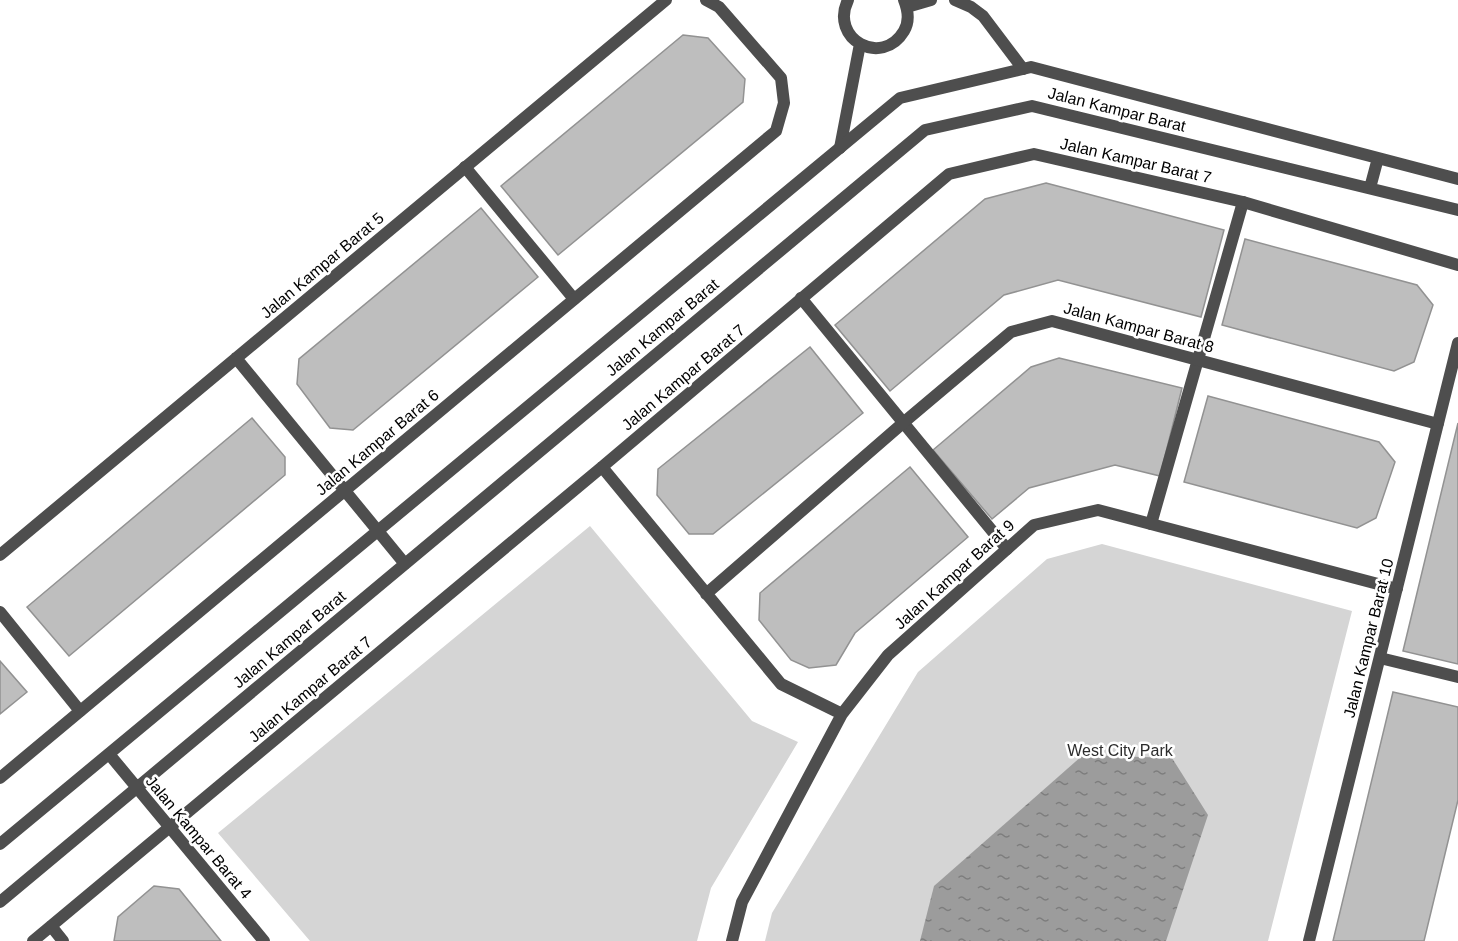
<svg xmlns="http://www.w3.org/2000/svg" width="1458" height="941" viewBox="0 0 1458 941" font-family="Arial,sans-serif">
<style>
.park{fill:#d5d5d5}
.water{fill:url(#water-ripples)}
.building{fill:#bebebe;stroke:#929292;stroke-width:1.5}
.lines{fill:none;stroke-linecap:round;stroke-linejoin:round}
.lane{stroke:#4e4e4e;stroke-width:12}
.street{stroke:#4e4e4e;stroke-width:12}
.labels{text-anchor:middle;stroke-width:5;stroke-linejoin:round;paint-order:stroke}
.street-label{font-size:16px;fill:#000;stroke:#fff}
.park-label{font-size:16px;fill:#2c2c2c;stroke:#fff}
</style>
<defs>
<pattern id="water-ripples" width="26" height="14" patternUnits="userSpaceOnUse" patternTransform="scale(1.5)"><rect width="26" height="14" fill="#9c9c9c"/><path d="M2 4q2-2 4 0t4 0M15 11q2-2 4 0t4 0" fill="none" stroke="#7d7d7d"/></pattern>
</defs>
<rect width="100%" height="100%" fill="#fff"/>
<!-- park -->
<path class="park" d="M590,526L752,721L798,742L711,888L697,941H310L218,833Z
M1102,544L1352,611L1268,941H765L772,913L918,672L1047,559Z"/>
<!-- water -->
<path class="water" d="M1083,755L1172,758L1208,815L1166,941H920L934,886Z"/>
<!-- building -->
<path class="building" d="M683,35L708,38L745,79L743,102L558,255L501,186Z
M1046,183L1224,230L1201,317L1058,280L1004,295L890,391L835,325L985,199Z
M481,208L538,277L353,430L330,428L297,384L299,359Z
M1245,239L1417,285L1433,305L1414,362L1394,371L1222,325Z
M810,347L863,413L713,534H689L657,495L658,469Z
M1059,358L1182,388L1160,476L1115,465L1029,488L992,519L933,450L1031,367Z
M1208,396L1379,442L1395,462L1376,518L1357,528L1184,482Z
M252,418L285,457V475L69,656L27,607Z
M1458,423V664L1403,651Z
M910,467L968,537L855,633L836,665L809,668L791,660L759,620L760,593Z
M0,661L27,692L0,714Z
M1393,692L1458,707V800L1424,941H1333Z
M154,886L179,889L221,941H114L118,917Z"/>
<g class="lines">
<!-- lane -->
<path class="lane" d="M848,0C829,39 882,68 904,31C910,21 908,10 904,0
M955,0L971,7L983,16L1023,69
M907,7L931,0
M840,148L860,44
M465,167L574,299
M801,298L1007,549
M1151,524L1243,202
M0,612L80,711
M1380,658L1458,677"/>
<!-- street -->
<path class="street" d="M1370,188L1378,158
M236,358L405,564
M602,467L781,684L842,714
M0,555L666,0
M706,594L903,423L1011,332L1052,321L1438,424
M109,754L264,941
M0,778L776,131L784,103L781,78L719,7L706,0
M0,844L900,98L1031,67L1458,179
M0,902L925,130L1032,106L1458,210
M51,926L63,941
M33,941L602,467L949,174L1034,154L1243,202L1458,265
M732,941L742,902L842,714L888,655L1034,525L1098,510L1397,589
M1309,941L1458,343"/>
</g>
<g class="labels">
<!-- street labels -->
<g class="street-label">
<text transform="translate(1117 109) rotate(14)" y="6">Jalan Kampar Barat</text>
<text transform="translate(1136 160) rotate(13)" y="6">Jalan Kampar Barat 7</text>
<text transform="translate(322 265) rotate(-40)" y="6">Jalan Kampar Barat 5</text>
<text transform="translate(662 327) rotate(-40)" y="6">Jalan Kampar Barat</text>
<text transform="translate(1139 327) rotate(15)" y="6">Jalan Kampar Barat 8</text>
<text transform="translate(683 377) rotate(-40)" y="6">Jalan Kampar Barat 7</text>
<text transform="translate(377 442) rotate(-40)" y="6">Jalan Kampar Barat 6</text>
<text transform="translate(954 574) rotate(-42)" y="6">Jalan Kampar Barat 9</text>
<text transform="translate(1368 638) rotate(-76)" y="6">Jalan Kampar Barat 10</text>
<text transform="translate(289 639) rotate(-40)" y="6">Jalan Kampar Barat</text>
<text transform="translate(310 689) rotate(-40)" y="6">Jalan Kampar Barat 7</text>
<text transform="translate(199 837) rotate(50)" y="6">Jalan Kampar Barat 4</text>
</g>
<!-- park labels -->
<g class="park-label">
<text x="1120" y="756">West City Park</text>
</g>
</g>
</svg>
